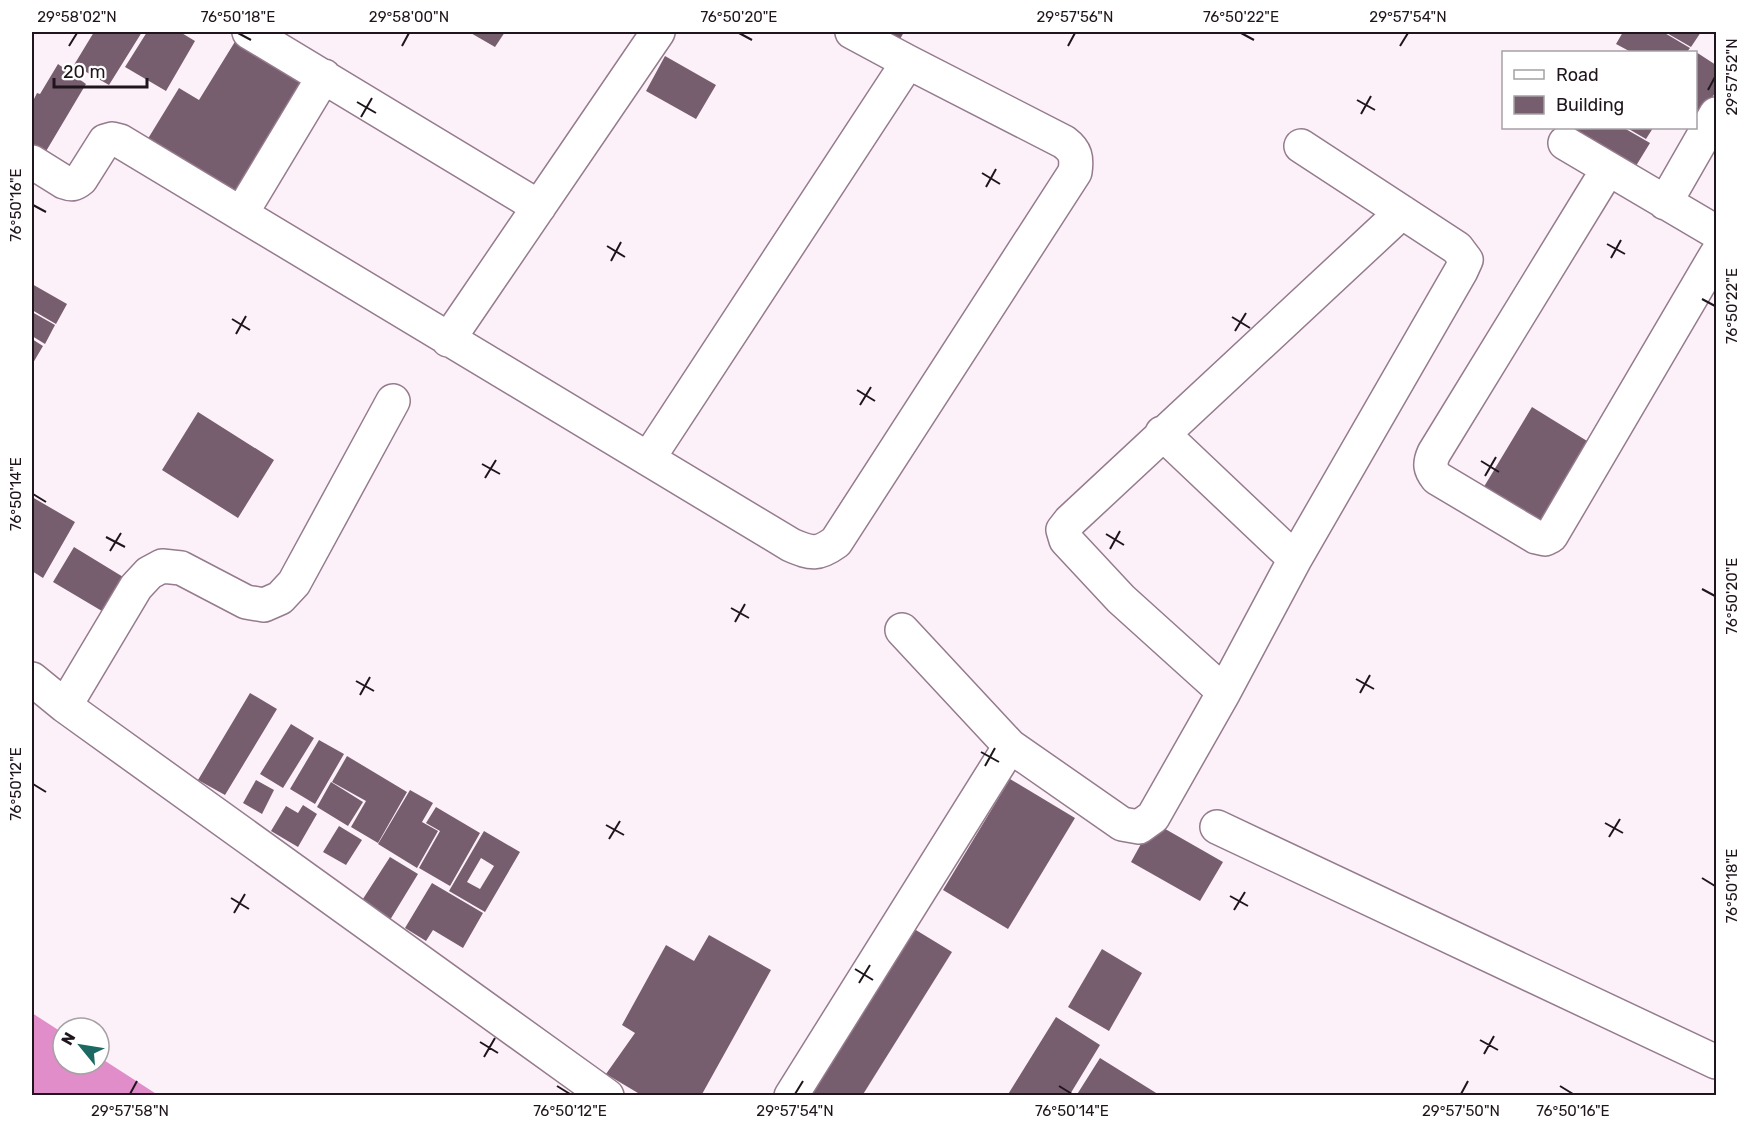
<svg xmlns="http://www.w3.org/2000/svg" width="1748" height="1127" viewBox="0 0 1748 1127" font-family="Rubik,sans-serif">
<style>
.water{fill:#e08dc9}
.building{fill:#775e6f;fill-rule:evenodd}
.lines{fill:none;stroke-linecap:round;stroke-linejoin:round}
.minor-casing{stroke:#957b8d;stroke-width:36}
.minor{stroke:#fff;stroke-width:33}
.ticks{fill:none;stroke:#1f151c;stroke-width:2}
.neatline{fill:none;stroke:#1f151c;stroke-width:2}
.ticks-label{font-size:15px;text-anchor:middle;fill:#1f151c}
</style>
<rect width="100%" height="100%" fill="#fdf1f9"/>
<!-- water -->
<path class="water" d="M32,1013L63,1033V1064H99V1057L158,1095H32Z"/>
<!-- building -->
<path class="building" d="M94,32H142L109,85L74,65Z
M147,32H180L195,41L166,91L125,67Z
M469,32H505L495,47Z
M883,32H904L899,41Z
M1623,32H1663L1690,48L1687,52H1631L1616,44Z
M1665,32H1701L1691,47Z
M236,40L304,81L230,203L141,150L179,88L199,100Z
M1696,52L1716,65V91L1696,126Z
M665,56L716,85L696,119L646,91Z
M58,64L86,84L42,158L32,152V103L37,93L40,94Z
M1558,128H1624L1650,143L1631,174L1557,130Z
M1627,128H1653L1646,139Z
M32,284L67,304L56,324L32,310Z
M32,312L55,325L45,344L32,336Z
M32,339L43,346L33,363L32,362Z
M1532,407L1592,444L1544,525L1482,490Z
M198,412L274,460L238,518L162,470Z
M32,497L75,522L43,578L32,571Z
M74,547L133,583L112,617L53,582Z
M250,693L277,709L225,795L198,780Z
M291,724L314,738L283,788L260,774Z
M319,740L344,754L315,804L290,789Z
M347,756L407,792L378,843L351,827L366,801L332,782Z
M1010,779L1075,818L1008,929L943,890Z
M256,780L274,790L262,814L243,803Z
M331,782L363,802L348,826L317,807Z
M410,790L433,803L422,822L438,831L417,868L378,844Z
M303,805L317,814L298,847L271,831L286,806L298,813Z
M436,807L480,833L450,886L419,868L440,831L426,823Z
M1153,822L1223,862L1200,901L1131,862Z
M339,826L362,840L346,865L323,852Z
M484,831L520,852L485,912L449,891ZM481,858L494,866L480,889L467,882Z
M390,857L418,874L390,920L361,902Z
M432,883L483,913L463,948L433,930L426,941L405,928Z
M911,927L952,952L862,1096H806Z
M709,935L771,970L701,1096H643L606,1074L635,1033L622,1025L666,945L694,961Z
M1102,949L1142,973L1109,1031L1068,1007Z
M1056,1017L1100,1045L1069,1096H1007Z
M1100,1058L1161,1096H1076Z"/>
<g class="lines">
<defs>
<path id="minor" d="M249,32L539,207
M1565,143L1716,232
M32,162L64,182C72,185 75,184 81,179L105,141L112,139L120,141L791,545C812,554 818,555 836,542L1075,172C1077,158 1076,151 1064,142L908,62L852,32
M1608,169L1434,453C1429,464 1430,469 1437,478L1536,537L1545,539L1551,536L1716,255
M1665,203L1716,114
M241,214L324,76
M448,340L658,32
M1162,433L1295,559
M648,459L908,62
M902,630L1010,746L1122,824L1139,827L1153,817L1224,692L1295,559L1461,271L1466,260L1457,248L1301,146
M32,679L65,706L607,1096
M1224,692L1121,599L1066,540L1063,530L1070,521L1402,212
M65,706L136,587L149,573L162,566L181,568L246,602L264,605L280,598L294,583L393,401
M1217,827L1716,1062
M791,1096L1010,746"/>
</defs>
<!-- minor casing -->
<use href="#minor" class="minor-casing"/>
<!-- minor -->
<use href="#minor" class="minor"/>
</g>
<!-- ticks -->
<path class="ticks" d="M238,33L251,40M739,33L752,40M1241,33L1254,40M69,46L77,33M402,46L409,33M1068,46L1075,33M1400,46L1408,33M1708,90L1715,77M1357,100L1375,110M357,102L376,113M1361,114L1371,96M361,117L372,98M982,173L1000,184M986,187L996,169M33,205L46,212M1607,244L1625,254M607,246L625,257M1611,258L1621,240M611,261L621,242M1702,299L1715,306M1232,317L1250,328M232,319L250,330M1235,331L1246,313M236,334L246,316M857,390L875,401M860,405L871,387M1481,461L1499,472M482,464L500,474M1485,476L1496,457M485,478L496,460M33,494L46,502M1106,534L1124,545M106,537L125,547M1110,549L1120,531M110,551L121,533M1702,589L1715,596M731,608L749,618M735,622L745,604M1356,679L1374,689M356,681L374,691M1360,693L1370,675M360,695L370,677M981,752L999,762M985,766L995,748M33,784L46,792M1605,823L1623,833M606,825L624,835M1609,837L1620,819M609,839L620,821M1702,878L1715,886M1230,896L1248,906M231,898L249,909M1234,910L1245,892M234,913L245,894M855,969L873,980M859,983L870,965M1480,1040L1498,1050M480,1042L498,1053M1484,1054L1494,1036M484,1057L495,1038M557,1086L570,1094M1059,1086L1072,1094M1560,1086L1573,1094M130,1094L137,1081M795,1094L803,1081M1461,1094L1468,1081"/>
<!-- border -->
<rect width="1748" height="1127" fill="none" stroke="#ffffff" stroke-width="66"/>
<!-- legend -->
<rect x="1502" y="51" width="195" height="78" fill="#ffffff" stroke="#a5a1a4" stroke-width="1.5"/>
<rect x="1514" y="70" width="30" height="9" fill="#ffffff" stroke="#a5a1a4" stroke-width="1.5"/>
<text x="1556" y="81" font-size="18" fill="#1f151c">Road</text>
<rect x="1514" y="96" width="30" height="18" fill="#775e6f" stroke="#a5a1a4" stroke-width="1.5"/>
<text x="1556" y="111" font-size="18" fill="#1f151c">Building</text>
<!-- north arrow -->
<g transform="translate(81 1046) rotate(300)"><circle r="28" fill="#ffffff" stroke="#a5a1a4" stroke-width="1.5"/>
<path d="M0-4.5L10 22L0 15L-10 22Z" fill="#1c6862"/>
<text y="-9" font-size="16" font-weight="bold" text-anchor="middle" fill="#1f151c">N</text>
</g>
<!-- scale -->
<path d="M54 78v9h93v-9" fill="none" stroke="#1f151c" stroke-width="3"/>
<text x="63" y="78" font-size="18" fill="#1f151c" stroke="#ffffff" stroke-width="4.5" paint-order="stroke">20 m</text>
<rect x="33" y="33" width="1682" height="1061" class="neatline"/>
<g class="ticks-label">
<text x="77" y="22">29°58'02"N</text>
<text x="238" y="22">76°50'18"E</text>
<text x="409" y="22">29°58'00"N</text>
<text x="739" y="22">76°50'20"E</text>
<text x="1075" y="22">29°57'56"N</text>
<text x="1241" y="22">76°50'22"E</text>
<text x="1408" y="22">29°57'54"N</text>
<text transform="translate(1732 77) rotate(-90)" y="5">29°57'52"N</text>
<text transform="translate(16 205) rotate(-90)" y="5">76°50'16"E</text>
<text transform="translate(1732 306) rotate(-90)" y="5">76°50'22"E</text>
<text transform="translate(16 494) rotate(-90)" y="5">76°50'14"E</text>
<text transform="translate(1732 596) rotate(-90)" y="5">76°50'20"E</text>
<text transform="translate(16 784) rotate(-90)" y="5">76°50'12"E</text>
<text transform="translate(1732 886) rotate(-90)" y="5">76°50'18"E</text>
<text x="130" y="1116">29°57'58"N</text>
<text x="570" y="1116">76°50'12"E</text>
<text x="795" y="1116">29°57'54"N</text>
<text x="1072" y="1116">76°50'14"E</text>
<text x="1461" y="1116">29°57'50"N</text>
<text x="1573" y="1116">76°50'16"E</text>
</g>
</svg>
